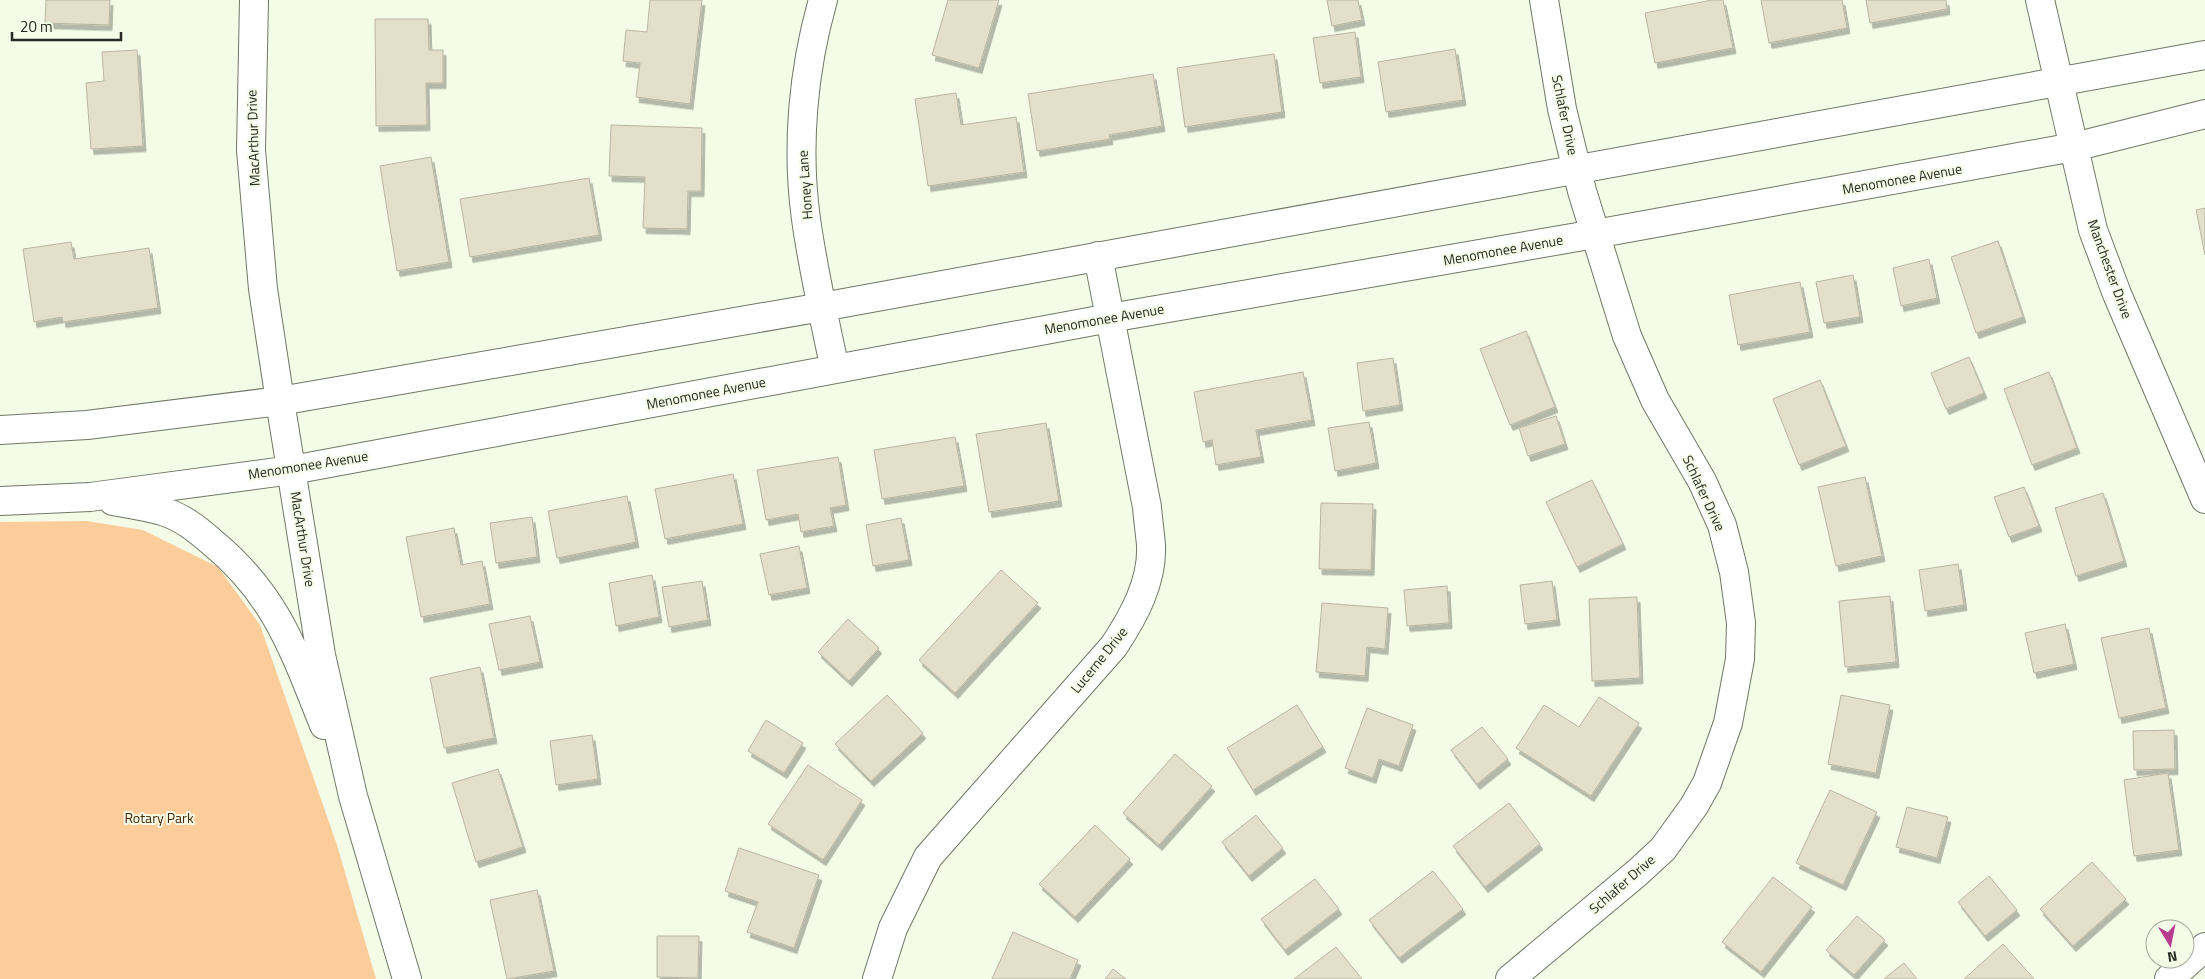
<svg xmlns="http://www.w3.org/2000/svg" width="2205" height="979" viewBox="0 0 2205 979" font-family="'Titillium Web',sans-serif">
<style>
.green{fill:#fccc9a}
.building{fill:#e4dfcb;stroke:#b9b5a1;filter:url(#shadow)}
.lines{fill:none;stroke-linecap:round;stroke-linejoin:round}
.minor-casing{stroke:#717766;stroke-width:30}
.minor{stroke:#fff;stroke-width:28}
.labels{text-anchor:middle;stroke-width:4;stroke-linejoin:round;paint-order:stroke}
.street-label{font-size:14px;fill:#272922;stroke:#f4fbe7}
.park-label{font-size:14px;fill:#462a06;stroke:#f4fbe7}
</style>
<defs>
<filter id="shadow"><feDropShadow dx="3" dy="5.5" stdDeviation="0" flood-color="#0004"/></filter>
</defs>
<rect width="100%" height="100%" fill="#f4fbe7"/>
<!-- green -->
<path class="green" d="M87,521L143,530L218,567L260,625L337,845L376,979H0V522Z"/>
<!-- building -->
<path class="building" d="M46,0H110L109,25L45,23Z
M650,0H702L690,104L636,97L640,63L623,61L626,30L647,32Z
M948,0H999L979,68L932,55Z
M1327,0H1358L1362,20L1332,26Z
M1712,0H1723L1733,48L1655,63L1645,13Z
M1761,0H1842L1847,28L1769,43Z
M1866,0H1946L1947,9L1870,23Z
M375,19H428L429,50H443V83H426L427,125L376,126Z
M1355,32L1361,77L1320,83L1313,38Z
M1455,49L1463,100L1386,112L1378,62Z
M137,50L143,146L91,149L86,83L104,81L102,52Z
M1274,54L1282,112L1185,127L1177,68Z
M1153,74L1162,126L1109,135L1110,139L1037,151L1028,94Z
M956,93L961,125L1016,117L1024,172L928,186L915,99Z
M611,125L702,128L701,191H688L687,229L643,228L645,177L609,176Z
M431,157L449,262L397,271L380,166Z
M589,178L599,235L470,257L460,199Z
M2205,208V255L2196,210Z
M1998,241L2023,317L1976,333L1951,257Z
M71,242L74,259L149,248L158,308L63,322L62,317L34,322L23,249Z
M1929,259L1937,298L1901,306L1893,268Z
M1853,275L1860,317L1824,323L1816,282Z
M1800,282L1810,332L1738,345L1729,295Z
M1526,331L1555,407L1510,425L1480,349Z
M1969,357L1984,393L1946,409L1931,373Z
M1393,358L1400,405L1363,411L1357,363Z
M1303,372L1312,420L1256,430L1261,457L1216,465L1212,440L1203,442L1194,392Z
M2049,372L2077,448L2032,465L2004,389Z
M1820,380L1846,446L1799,465L1773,399Z
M1556,416L1565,444L1528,456L1519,428Z
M1369,422L1376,463L1335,471L1328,428Z
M1046,423L1059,501L989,512L976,434Z
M955,437L964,486L882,499L874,450Z
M838,457L846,505L830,508L834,526L801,532L798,514L766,520L757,470Z
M733,474L743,524L665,539L655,489Z
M1865,477L1882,556L1836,566L1818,487Z
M1592,480L1623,544L1577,567L1546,502Z
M2024,487L2039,526L2009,537L1994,497Z
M2103,493L2124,561L2076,576L2055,508Z
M627,496L636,542L557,558L548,511Z
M1321,503L1373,504L1371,570L1319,569Z
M532,517L537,557L496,563L490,523Z
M901,518L909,560L873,566L866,525Z
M454,528L461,565L482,561L490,604L421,617L406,537Z
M799,546L807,588L769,595L760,554Z
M1958,564L1964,605L1925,611L1919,570Z
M1001,570L1038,603L955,693L919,660Z
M652,575L659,617L616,626L609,583Z
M702,581L708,620L669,627L662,587Z
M1552,581L1557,620L1525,624L1520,585Z
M1447,586L1449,623L1407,626L1404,590Z
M1890,596L1896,662L1845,667L1839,601Z
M1637,597L1640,678L1592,681L1589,599Z
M1322,603L1388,608L1385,649L1367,647L1365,676L1316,672Z
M530,616L540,662L499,670L489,624Z
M848,619L879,648L849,681L818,652Z
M2065,624L2074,664L2034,673L2025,633Z
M2149,628L2166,708L2119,718L2101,638Z
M480,667L494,738L444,748L430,678Z
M887,695L923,733L871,781L835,744Z
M1841,695L1890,705L1876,773L1828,764Z
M1599,697L1639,723L1591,796L1516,748L1544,705L1579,727Z
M1297,705L1323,747L1253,790L1227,748Z
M1367,708L1413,725L1399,766L1379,759L1373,778L1345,768Z
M766,720L803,743L784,773L748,751Z
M1482,727L1508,759L1477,784L1451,750Z
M2174,730L2175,769L2134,770L2133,731Z
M592,735L598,779L556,785L550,741Z
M1175,754L1212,786L1159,845L1123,813Z
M808,765L862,800L823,860L768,824Z
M498,769L523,847L476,862L452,783Z
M2168,773L2179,850L2134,856L2124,780Z
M1830,790L1877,812L1843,885L1796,863Z
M1509,803L1540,844L1485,887L1453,846Z
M1907,807L1948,817L1937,858L1896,847Z
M1256,815L1283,848L1249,876L1222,842Z
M1095,825L1130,859L1075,917L1039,884Z
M739,848L819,875L794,948L747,932L758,902L725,891Z
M2092,862L2126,899L2073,946L2040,909Z
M1433,871L1463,909L1399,958L1369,920Z
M1989,876L2017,910L1985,936L1958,902Z
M1773,877L1812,907L1761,972L1722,942Z
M1315,879L1339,909L1285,950L1261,919Z
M537,890L554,971L507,979L490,900Z
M1857,916L1885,940L1854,975L1826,950Z
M1013,932L1078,960L1070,979H992Z
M657,936H699L698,978L657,977Z
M2003,944L2034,979H1964Z
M1336,947L1362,979H1294Z
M1904,963L1917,979H1884Z
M1113,969L1126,979H1105Z"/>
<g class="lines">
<defs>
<path id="minor" d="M254,0L251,150L263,289L280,401L321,655L353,796L407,979
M823,0C803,70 796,147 806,219C813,269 824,319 835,369
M2040,0L2093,230L2117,294L2205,499
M0,430L87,425L280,401L822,307L2205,55
M0,501L90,497L292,470L1110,318L1595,234L2074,147L2205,114
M113,501C129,504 147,506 162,511C182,517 197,529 213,543C277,596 294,651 324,725
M877,979L893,928L928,857L1114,646C1133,617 1153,582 1151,545C1150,533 1148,520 1147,507L1098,256
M1510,979L1637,873L1663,849L1694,806L1707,783L1728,723L1740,659L1741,623L1734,572L1722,525L1702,481L1655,400L1627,336L1582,191L1562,109L1544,0
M2169,979L2205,947"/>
</defs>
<!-- minor casing -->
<use href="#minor" class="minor-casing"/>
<!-- minor -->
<use href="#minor" class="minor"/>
</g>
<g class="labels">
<!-- street labels -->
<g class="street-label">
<text transform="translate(1565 115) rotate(78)" y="5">Schlafer Drive</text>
<text transform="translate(253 138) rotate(-92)" y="5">MacArthur Drive</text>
<text transform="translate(1902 179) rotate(-10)" y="5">Menomonee Avenue</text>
<text transform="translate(805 185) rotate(-94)" y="5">Honey Lane</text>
<text transform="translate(1503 250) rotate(-10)" y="5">Menomonee Avenue</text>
<text transform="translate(2110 269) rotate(70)" y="5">Manchester Drive</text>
<text transform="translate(1104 319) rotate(-10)" y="5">Menomonee Avenue</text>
<text transform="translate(706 393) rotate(-11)" y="5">Menomonee Avenue</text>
<text transform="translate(308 465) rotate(-9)" y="5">Menomonee Avenue</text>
<text transform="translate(1704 493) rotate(65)" y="5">Schlafer Drive</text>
<text transform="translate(303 539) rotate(81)" y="5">MacArthur Drive</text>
<text transform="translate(1099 660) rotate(-51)" y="5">Lucerne Drive</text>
<text transform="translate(1622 884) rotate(-41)" y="5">Schlafer Drive</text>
</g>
<!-- park labels -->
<g class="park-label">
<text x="159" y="823">Rotary Park</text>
</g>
</g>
<!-- north arrow -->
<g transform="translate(2170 944) rotate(170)"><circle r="24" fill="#f4fbe7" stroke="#a2a798"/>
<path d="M0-4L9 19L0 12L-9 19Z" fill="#b73c8e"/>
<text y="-8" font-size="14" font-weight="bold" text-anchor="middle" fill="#272922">N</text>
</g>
<!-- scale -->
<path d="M12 32v8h109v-8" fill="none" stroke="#272922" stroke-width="2.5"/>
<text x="20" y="32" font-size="15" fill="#272922" stroke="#f4fbe7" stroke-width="4" paint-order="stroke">20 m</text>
</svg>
